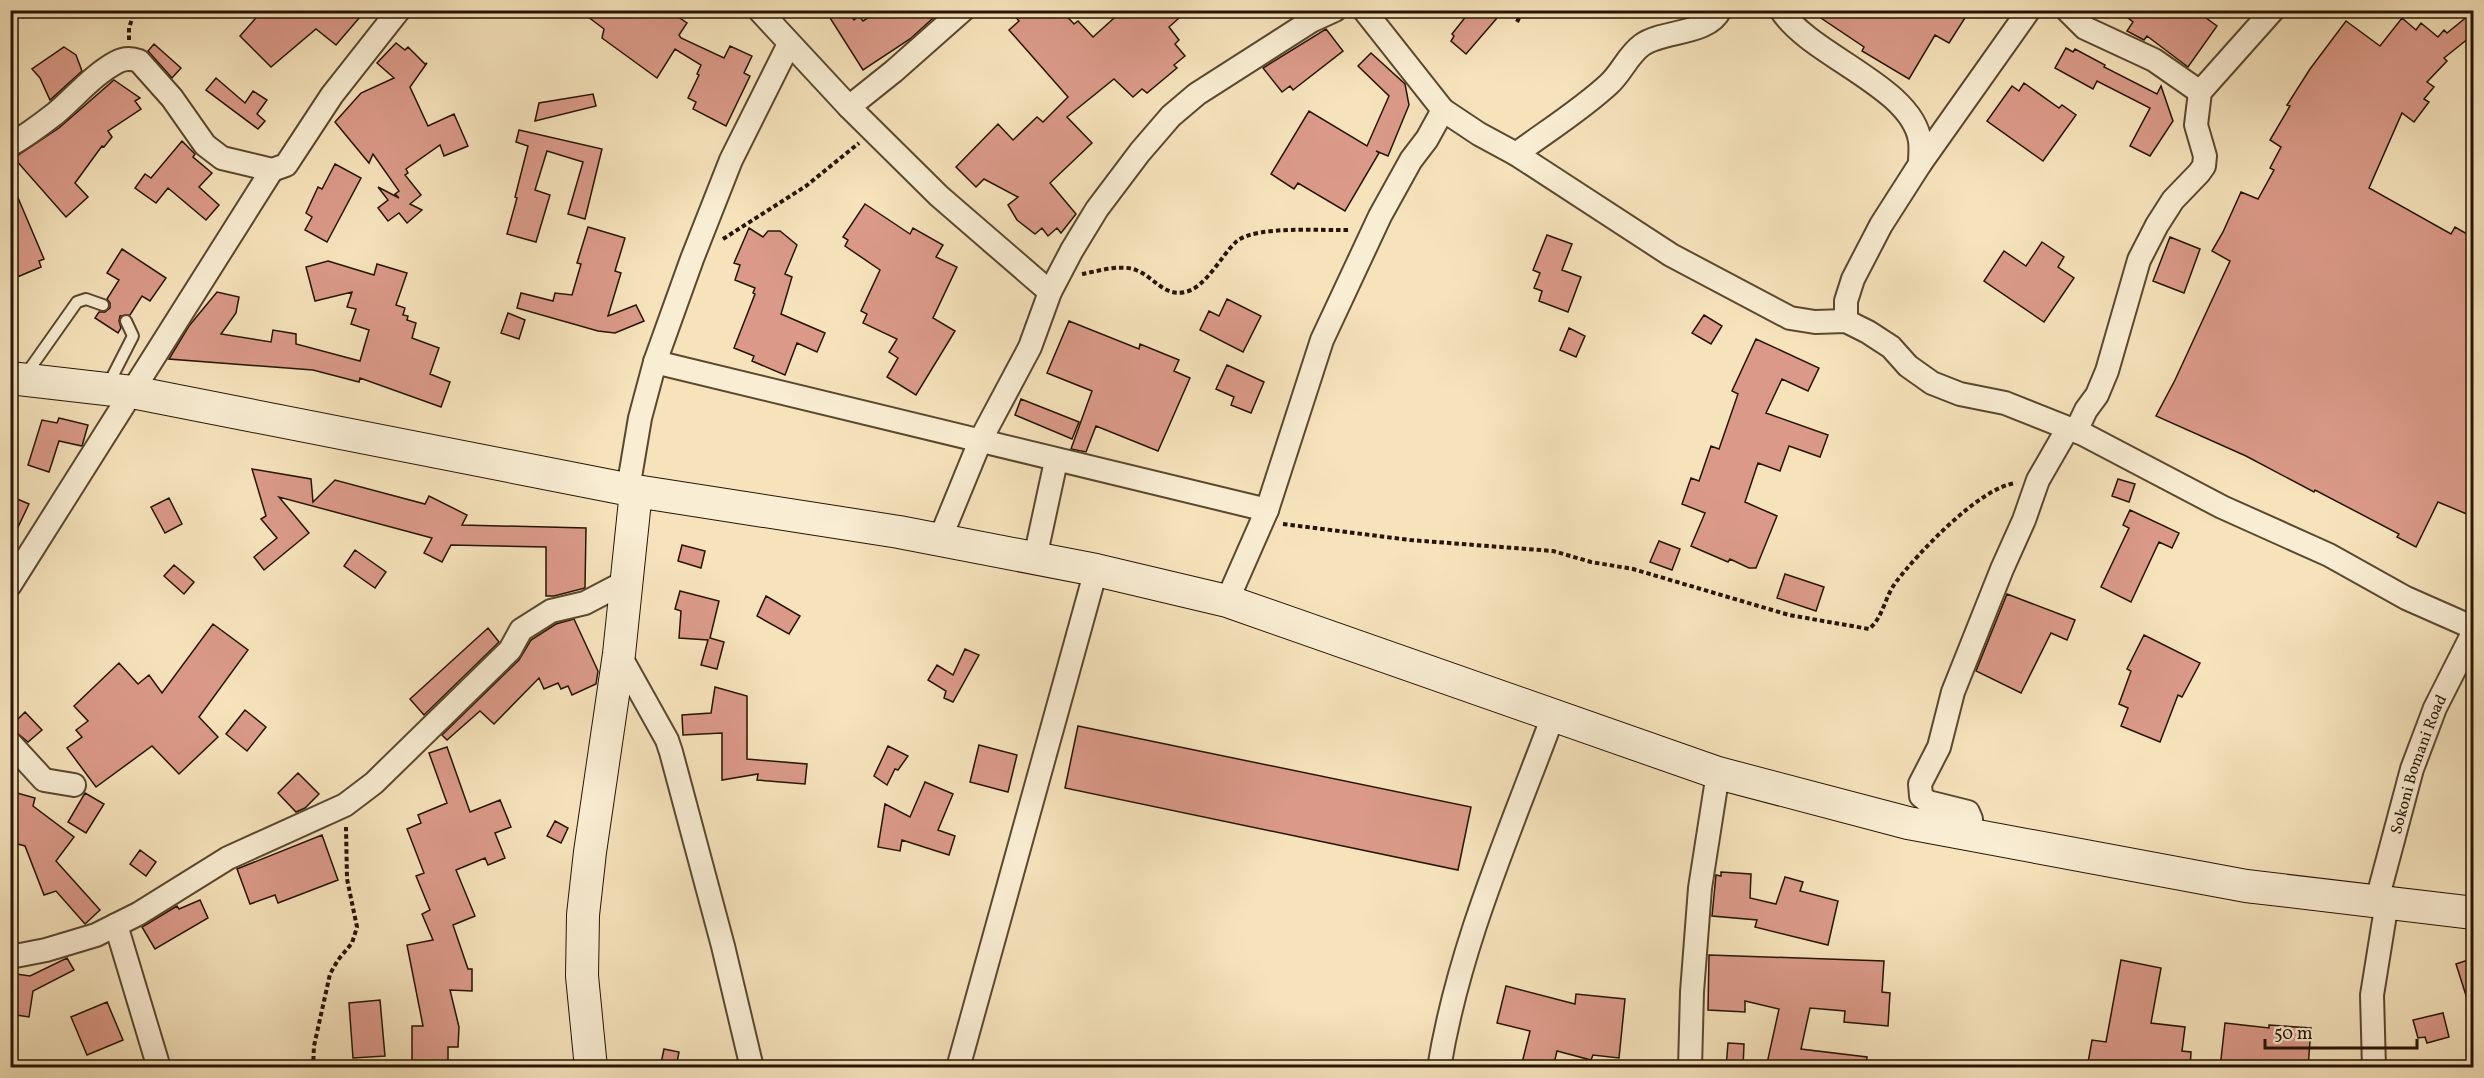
<svg xmlns="http://www.w3.org/2000/svg" width="2484" height="1078" viewBox="0 0 2484 1078" font-family="Vollkorn,serif">
<style>
.building{fill:#db9a89;stroke:#261400;stroke-width:1.5}
.lines{fill:none;stroke-linecap:round;stroke-linejoin:round}
.lane-casing{stroke:#5a482f;stroke-width:14}
.street-casing{stroke:#5a482f;stroke-width:26}
.secondary-casing{stroke:#261400;stroke-width:34}
.path{stroke:#261400;stroke-width:4;stroke-dasharray:4.5 3;stroke-linecap:butt}
.lane{stroke:#f9edd3;stroke-width:10}
.street{stroke:#f9edd3;stroke-width:22}
.secondary{stroke:#f9edd3;stroke-width:32}
.labels{text-anchor:middle;stroke-width:4.5;stroke-linejoin:round;paint-order:stroke}
.street-label{font-size:16px;fill:#261400;stroke:#f9edd3}
</style>
<rect width="100%" height="100%" fill="#f6e3bc"/>
<filter id="stains"><feTurbulence type="fractalNoise" baseFrequency=".00333" numOctaves="4"/><feColorMatrix values="0 0 0 0 .2 0 0 0 0 .09 0 0 0 0 .02 0 0 0 .5 -.17"/></filter>
<radialGradient id="worn" r=".72"><stop offset=".6" stop-color="#630" stop-opacity="0"/><stop offset="1" stop-color="#630" stop-opacity=".3"/></radialGradient>
<!-- building -->
<path class="building" d="M263,10H366L336,45L316,29L271,67L240,36Z
M579,10H668L687,23L679,35L681,38L724,58L730,46L752,56L744,73L750,76L726,126L693,109L696,102L688,98L699,75L697,74L701,65L675,49L657,78L602,38L604,29Z
M825,10H847L854,20L859,16L863,21L880,10H942L910,39L863,70Z
M1010,10H1061L1074,24L1078,21L1093,37L1123,10H1188L1169,27L1179,40L1175,44L1185,56L1174,65L1177,68L1147,93L1142,89L1133,97L1114,79L1067,117L1092,143L1050,183L1076,214L1061,233L1057,228L1048,236L1042,228L1035,234L1017,220L1008,205L1018,197L984,179L976,187L956,167L998,124L1013,140L1037,117L1043,122L1068,97L1009,30L1019,21Z
M1471,10H1504L1466,54L1451,41L1454,36L1452,34Z
M1809,10H1970L1949,43L1935,35L1909,79L1862,51L1864,47Z
M2118,10H2195L2217,26L2188,67L2147,36L2144,40L2127,31L2133,22Z
M2474,11V34L2444,58L2447,61L2427,82L2434,87L2424,99L2429,102L2414,122L2402,113L2369,188L2451,234L2455,227L2474,238V517L2438,502L2416,547L2397,537L2399,534L2315,490L2314,492L2246,456L2156,416L2175,380L2230,261L2212,251L2223,232L2241,192L2258,199L2274,170L2270,168L2281,147L2270,140L2290,106L2287,105L2310,69L2346,21L2380,46L2402,18L2416,30L2421,23L2438,37L2444,30L2447,33Z
M1326,29L1343,51L1293,90L1290,86L1282,92L1263,68Z
M396,43L405,50L408,47L425,64L427,63L410,87L428,126L454,114L468,146L444,156L440,145L406,169L408,173L405,175L421,195L410,204L422,210L407,223L399,213L388,221L378,208L388,200L378,187L399,198L395,194L399,191L373,154L369,163L335,122L361,93L394,78L377,63Z
M154,44L181,68L172,78L148,51Z
M64,47L76,55L82,71L50,100L40,78L32,69Z
M2066,48L2073,52L2075,49L2105,65L2104,67L2157,94L2161,86L2173,121L2150,156L2130,146L2150,108L2097,81L2093,89L2055,68Z
M1371,53L1405,84L1409,105L1388,156L1376,151L1379,153L1345,211L1298,183L1294,189L1271,174L1309,111L1367,146L1389,96L1358,66Z
M216,78L245,103L253,91L267,100L257,114L265,121L258,129L206,90Z
M114,80L140,98L135,101L141,109L108,131L112,137L104,147L102,146L75,183L88,197L66,217L14,158L59,128Z
M2024,83L2059,108L2062,105L2076,115L2043,161L1987,121L2012,86L2019,91Z
M593,94L596,106L535,121L539,103Z
M519,130L602,149L585,219L568,214L583,162L547,151L535,190L550,195L536,242L507,234L517,198L515,197L528,146L516,142Z
M182,141L195,154L193,157L212,173L199,187L219,205L206,220L168,188L156,203L135,188L145,174L151,178Z
M335,164L361,178L327,242L305,230L312,217L306,213L318,187L322,189Z
M10,179L44,259L39,261L41,267L10,280Z
M865,204L910,234L913,228L943,245L936,257L957,267L933,318L955,331L916,395L887,377L898,358L889,352L897,339L863,323L867,314L861,311L880,270L845,246L848,240L843,237Z
M588,227L625,238L615,271L621,273L608,316L636,305L644,321L615,333L598,331L517,308L521,293L553,301L555,293L572,295L581,264L577,263Z
M749,228L763,237L768,231H780L797,245L785,274L792,277L781,314L825,333L817,352L797,343L785,375L752,361L754,356L734,348L755,294L753,293L755,288L735,280L740,265L734,263Z
M1547,235L1572,244L1562,270L1581,277L1568,312L1539,301L1542,291L1534,288L1540,273L1533,270Z
M2170,237L2200,249L2184,293L2153,281Z
M2042,242L2064,257L2058,267L2074,278L2044,322L1984,281L2004,251L2026,266Z
M122,249L166,278L150,301L142,296L130,315L120,316L119,321L121,328L118,333L95,318L99,312H105L110,308V303L107,299L119,280L107,273Z
M328,261L374,275L377,264L407,273L396,305L405,308L403,315L408,316L407,320L416,323L412,338L439,348L430,374L450,382L441,407L360,378L359,382L313,370L169,359L189,326L217,292L239,297L236,313L221,334L271,342L273,330L296,334V344L360,361L369,330L351,324L356,309L347,307L352,292L315,301L306,267Z
M1227,299L1261,316L1243,352L1200,330L1209,311L1219,316Z
M508,313L525,320L519,339L501,333Z
M1704,315L1722,326L1711,344L1692,333Z
M1069,321L1139,349L1140,344L1179,360L1174,371L1190,378L1158,451L1096,426L1086,452L1071,449L1092,391L1047,373Z
M1569,328L1585,336L1576,357L1560,350Z
M1756,339L1819,368L1808,391L1782,379L1766,413L1828,435L1820,457L1789,446L1780,471L1758,463L1745,502L1777,516L1756,568H1749L1730,559L1728,562L1691,546L1705,513L1682,504L1691,478L1699,481L1711,446L1719,449L1738,394L1732,391Z
M1227,365L1264,382L1251,413L1231,405L1234,397L1216,389Z
M1021,399L1079,422L1072,439L1015,415Z
M59,418L88,425L82,446L59,441L49,472L28,465L42,420L57,423Z
M252,469L311,479L313,502L335,480L425,504L429,496L467,515L462,525L586,528L585,588L554,596H546V547L451,545L442,562L424,553L432,538L279,497L309,533L264,570L254,557L277,538L261,519L266,516Z
M2118,479L2135,484L2129,502L2112,496Z
M10,496L29,504L10,544Z
M169,498L182,524L165,533L151,507Z
M2130,510L2179,533L2172,548L2159,542L2131,602L2101,587L2129,528L2123,525Z
M1659,541L1680,549L1672,570L1650,562Z
M682,545L705,551L701,568L678,561Z
M355,550L386,572L375,588L344,566Z
M174,565L194,582L184,594L164,576Z
M1785,574L1824,587L1816,611L1777,598Z
M680,591L719,601L710,638L724,642L717,669L701,665L708,640L679,638L681,611L675,609Z
M2007,594L2075,620L2067,640L2051,633L2021,693L1976,671Z
M766,596L800,616L789,634L757,616Z
M574,619L598,671L596,684L572,695L568,686L561,689L558,683L544,689L539,678L494,724L480,711L447,740L442,735L519,660L531,640L556,624Z
M213,624L248,650L199,717L218,737L179,774L152,746L96,787L67,748L82,737L76,730L88,721L74,706L119,663L138,684L149,675L162,693Z
M488,628L499,642L424,715L410,699Z
M2144,635L2200,663L2182,697L2178,695L2160,742L2121,726L2128,708L2119,704L2131,671L2127,669Z
M965,649L979,655L953,702L944,698L946,691L928,680L937,665L953,675Z
M715,687L747,696V759L807,764L805,784L757,780L758,774L722,780V733L683,735L682,715L711,713Z
M245,710L266,727L247,751L226,734Z
M25,712L42,730L28,742L10,727Z
M1078,726L1471,807L1458,870L1065,788Z
M979,745L1017,755L1008,792L970,782Z
M888,746L908,756L898,770L895,769L887,785L874,776Z
M447,747L470,812L500,800L511,827L495,833L505,858L488,865L485,858L456,870L475,916L453,925L468,969H472V991L450,990L459,1027L458,1047H448V1061H412V1026H423L407,945L433,940L422,914L430,910L416,876L424,873L407,829L421,823L418,815L447,803L429,753Z
M298,773L319,794L305,808L296,812L278,793Z
M925,782L953,794L938,830L955,836L949,855L902,840L900,851L878,847L885,804L910,817Z
M10,791L35,798L33,806L74,837L56,861L100,910L85,924L56,891L44,895L25,846L10,842Z
M85,793L104,804L86,833L68,822Z
M555,821L568,828L561,843L547,836Z
M322,835L338,880L278,903L275,895L250,904L237,869Z
M140,850L156,862L146,876L130,864Z
M1721,872L1751,874L1750,898L1776,904L1785,877L1803,882L1800,891L1838,901L1828,945L1755,927L1757,920L1712,916L1716,875L1721,876Z
M200,900L208,918L155,949L142,927L177,906L179,909Z
M1709,955L1884,961L1882,992L1890,993L1888,1026L1844,1022L1845,1011L1810,1008L1801,1049L1867,1057L1866,1068H1766L1779,1009L1745,1001V1012L1708,1010Z
M67,958L74,970L33,991L29,1017L10,1014V973L30,976Z
M2474,958V1007L2470,1008L2456,964Z
M2121,960L2161,968L2151,1023L2185,1027L2182,1051L2191,1052L2190,1068L2147,1064V1068H2087L2092,1040L2106,1042Z
M1506,986L1575,1004L1576,994L1625,999L1619,1058L1593,1055L1591,1060L1557,1051L1553,1068L1522,1063L1530,1031L1497,1023Z
M380,1000L385,1056L353,1058L349,1003Z
M107,1002L123,1040L87,1055L71,1017Z
M2443,1013L2449,1037L2427,1043L2425,1037L2418,1038L2413,1020Z
M2225,1023L2269,1028V1025L2311,1028L2308,1068H2220Z
M1728,1043L1744,1044L1743,1068H1726Z
M664,1049L679,1052L676,1068H660Z"/>
<g class="lines">
<defs>
<path id="lane" d="M24,377L77,302L86,299L103,305
M108,385L133,336L126,321"/>
<g id="street">
<path d="M759,10L849,107L939,196L1050,292"/>
<path d="M1364,10L1443,110L1479,134L1516,154L1671,255L1790,318L1815,322L1846,321L1868,332L1891,347L1908,366L1932,383L1960,394L2005,403L2083,434L2222,507L2329,555L2406,598L2474,628"/>
<path d="M1781,10C1810,56 1912,86 1920,141C1921,148 1920,156 1920,164"/>
<path d="M2067,10L2085,28L2154,60L2200,92"/>
<path d="M849,107L894,71L963,10"/>
<path d="M10,145C26,136 42,124 56,113C76,96 94,74 117,62C124,58 131,58 139,61L172,98L205,145L222,158L272,170L286,165L332,95L399,10"/>
<path d="M1516,154C1547,131 1581,110 1609,84C1622,72 1628,55 1642,45C1663,30 1708,35 1720,10"/>
<path d="M1846,321V301L1853,279L1881,225L1920,164L2029,10"/>
<path d="M655,362L1267,510"/>
<path d="M2076,431L2086,410L2097,395L2107,371L2139,260L2157,225L2173,200L2199,173L2204,166L2205,156L2196,125L2200,92L2273,10"/>
<path d="M628,489L640,418L655,362L692,259L731,160L789,44"/>
<path d="M940,539L981,439L1030,347L1050,292L1072,250L1097,209L1140,152L1171,116L1197,94L1311,21L1335,10"/>
<path d="M1035,558L1056,461"/>
<path d="M10,585L272,170"/>
<path d="M1227,601L1267,510L1322,340L1380,216L1411,160L1427,139L1443,110"/>
<path d="M619,654L667,740L671,752L723,946L752,1068"/>
<path d="M10,743L44,780L74,785"/>
<path d="M1970,835L1971,819L1968,812L1928,802L1921,796L1920,784L1939,747L1953,692L2002,569L2024,520L2038,480L2068,428"/>
<path id="s1" d="M2377,900L2412,769L2435,708L2474,631"/>
<path d="M116,925L159,1068"/>
<path d="M10,957L46,950L96,935L138,914L228,858L345,805L374,783L510,650L521,630L551,611L585,603L627,581"/>
<path d="M958,1068L1096,570"/>
<path d="M1439,1068C1459,945 1510,832 1553,716"/>
<path d="M1690,1068L1692,992L1700,888L1718,773"/>
<path d="M2374,1068L2372,995L2387,902"/>
</g>
<path id="secondary" d="M10,378L132,392L636,491L899,532L1096,570L1227,601L1718,773L1908,823L2246,886L2474,913
M591,1068L582,976L583,915L590,852L619,654L636,491"/>
</defs>
<!-- lane casing -->
<use href="#lane" class="lane-casing"/>
<!-- street casing -->
<use href="#street" class="street-casing"/>
<!-- secondary casing -->
<use href="#secondary" class="secondary-casing"/>
<!-- path -->
<path class="path" d="M1517,22L1523,10
M129,40V28L135,10
M723,239L806,186L859,143
M1082,274C1099,271 1120,264 1136,270C1154,277 1164,297 1185,292C1206,288 1222,254 1237,241C1258,225 1323,231 1350,230
M1283,524L1410,540L1553,551L1591,562L1633,569L1789,615L1869,629C1883,618 1885,596 1896,582C1918,553 1980,487 2016,483
M313,1068L314,1046L330,974L338,960L352,943L357,927L347,879L346,827"/>
<!-- lane -->
<use href="#lane" class="lane"/>
<!-- street -->
<use href="#street" class="street"/>
<!-- secondary -->
<use href="#secondary" class="secondary"/>
</g>
<g class="labels">
<!-- street labels -->
<g class="street-label">
<text dy="6" stroke="none"><textPath href="#s1" startOffset="142">Sokoni Bomani Road</textPath></text>
</g>
</g>
<!-- margin -->
<rect width="2484" height="1078" fill="none" stroke="#f6e3bc" stroke-width="36"/>
<rect x="12" y="12" width="2460" height="1054" fill="none" stroke="#261400" stroke-width="3"/>
<rect x="18" y="18" width="2448" height="1042" fill="none" stroke="#261400" stroke-width="1.5"/>
<!-- scale -->
<path d="M2265 1039v9h152v-9" fill="none" stroke="#261400" stroke-width="3"/>
<text x="2274" y="1039" font-size="18" fill="#261400" stroke="#f9edd3" stroke-width="4.5" paint-order="stroke">50 m</text>
<rect width="100%" height="100%" filter="url(#stains)"/>
<rect width="100%" height="100%" fill="url(#worn)"/>
</svg>
